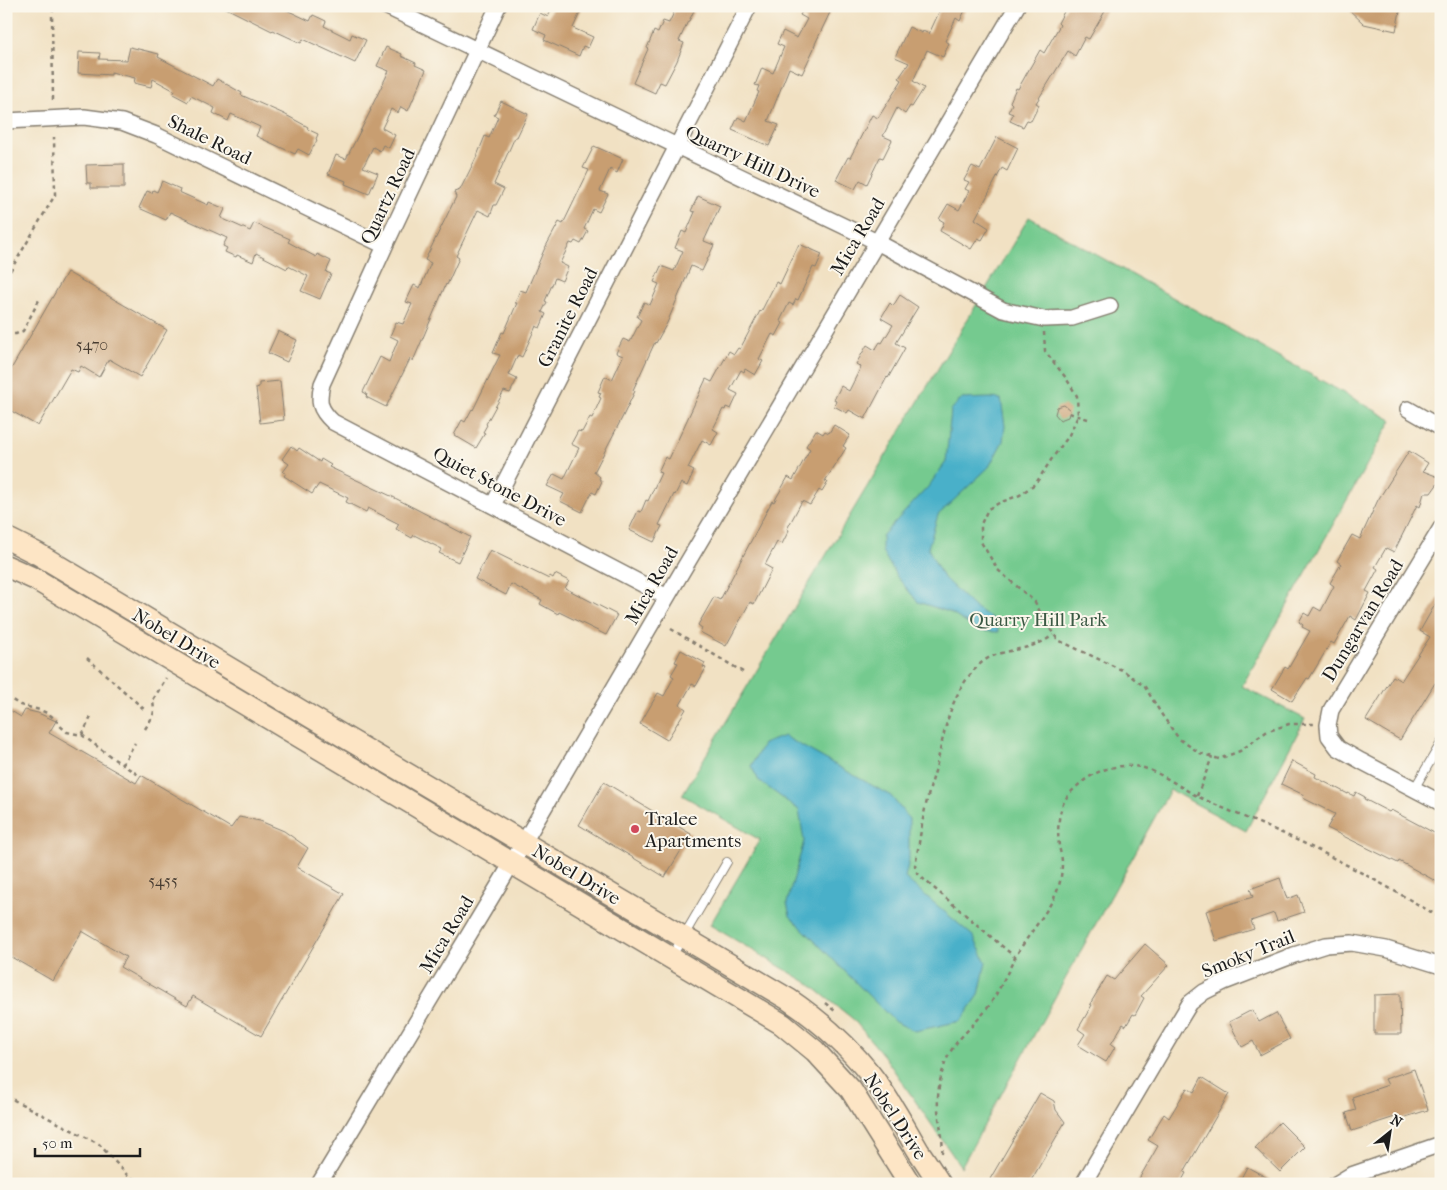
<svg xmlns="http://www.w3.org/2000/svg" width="1447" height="1190" viewBox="0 0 1447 1190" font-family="'IM FELL French Canon',serif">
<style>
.green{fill:#75ca8f;stroke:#487356}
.water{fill:#4ab0c9;stroke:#336672}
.building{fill:#c89e71}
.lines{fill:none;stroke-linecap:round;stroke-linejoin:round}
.lane-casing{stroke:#867e70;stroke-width:10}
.street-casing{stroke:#867e70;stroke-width:18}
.secondary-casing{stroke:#867e70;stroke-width:24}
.path{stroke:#867e70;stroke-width:2.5;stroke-dasharray:4 4;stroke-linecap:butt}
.lane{stroke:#fff;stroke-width:8}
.street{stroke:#fff;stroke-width:15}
.secondary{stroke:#fde5c5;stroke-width:21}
.poi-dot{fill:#d1495b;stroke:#fbf7ec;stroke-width:2}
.labels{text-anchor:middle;stroke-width:4;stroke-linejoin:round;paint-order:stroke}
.number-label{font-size:16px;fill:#473c31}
.street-label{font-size:19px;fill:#1c1c1c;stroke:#fbf7ec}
.park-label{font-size:19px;fill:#3b5944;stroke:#fbf7ec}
.poi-label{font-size:19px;fill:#1c1c1c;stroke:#fbf7ec;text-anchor:start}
</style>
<rect width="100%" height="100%" fill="#fbf7ec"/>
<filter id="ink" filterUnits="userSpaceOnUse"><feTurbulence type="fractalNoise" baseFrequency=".02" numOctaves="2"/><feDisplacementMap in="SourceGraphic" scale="10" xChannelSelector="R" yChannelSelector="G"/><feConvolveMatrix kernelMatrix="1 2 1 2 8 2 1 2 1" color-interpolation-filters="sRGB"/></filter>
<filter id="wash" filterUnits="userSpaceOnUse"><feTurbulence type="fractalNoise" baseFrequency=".0096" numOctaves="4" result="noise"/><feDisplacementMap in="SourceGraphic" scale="20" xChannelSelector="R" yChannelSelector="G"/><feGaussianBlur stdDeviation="1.12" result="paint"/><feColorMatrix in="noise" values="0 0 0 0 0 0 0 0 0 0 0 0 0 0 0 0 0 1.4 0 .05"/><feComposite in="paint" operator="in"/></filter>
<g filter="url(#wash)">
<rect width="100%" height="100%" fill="#f1e1c3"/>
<!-- green -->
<path class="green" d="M1029,217L1392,420L1242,686L1305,719L1246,831L1170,790L961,1167L884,1056L853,1019L808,983L710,925L760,840L682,795Z"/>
<!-- water -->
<path class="water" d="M990,398L1001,399L1005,426L1003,441L989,467L938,515L928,548L942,576L974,607L993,619L999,632L979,631L949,612L918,602L897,577L882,551V536L928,487L946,462L951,410L961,399Z
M784,736L891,796L909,819V860L905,878L973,936L986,962L979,995L961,1021L915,1031L895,1022L790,916L787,903L804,841L799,810L759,781L751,766L763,744Z"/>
<g id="blocks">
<!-- building -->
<path class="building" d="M222,6H278L310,21L313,15L326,21L324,26L350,39L352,34L366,40L355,63L303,39L301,43L273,30L272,31Z
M553,6H583L573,28L593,37L588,48L583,46L579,56L544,40L546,35L533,29L540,13L548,17Z
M677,6H696L689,21H688L679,41L684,43L677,61L665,84L660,82L655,93L633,83L648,49L647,48L654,31L658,33L663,21L669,23Z
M805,6H833L814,46H815L802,74L789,68L768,121L779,125L769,146L732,130L738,117L746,121L750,112L759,92L757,91L759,86L755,85L762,68L773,73L784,47L777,44L783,31L797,38L807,19L800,15Z
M932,6H967L960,21L956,18L945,41L949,43L943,57L927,50L913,81L924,88L912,107L910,106L905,114L897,108L883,136L892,140L883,158L880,157L867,184L860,180L855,189L836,180L848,157L850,158L872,115L878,118L902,80L899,78L909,63L895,57L909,27L922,33L923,31L929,34L940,10Z
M1067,6H1108L1089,39L1085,37L1075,56L1068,51L1036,103L1039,105L1031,121L1027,120L1023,127L1010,121L1013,114L1008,112L1012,104L1010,102L1016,88L1018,89L1040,50L1044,53L1060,25L1058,23Z
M1345,6H1401L1396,31L1364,24Z
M130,47L159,54L158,57L213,86L217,79L242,93L241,95L284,114L308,127L307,129L318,134L316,139L317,140L309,155L298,149L295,154L256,136L260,127L231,114L228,121L213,113L215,108L191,96L188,102L173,94L175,91L153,79L151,87L134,83L135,78L111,72V75L78,73L79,52L100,53L99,59L127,60Z
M386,47L402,54L401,56L416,63L415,65L426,70L408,111L401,107L398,113L391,109L382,128L395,135L389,148L383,145L380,151L373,147L363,167L378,173L369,194L345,184L346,181L328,174L336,155L346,159L371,110H370L389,71L377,66Z
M501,101L528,114L517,137H515L494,184L504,189L496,205H494L490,216L478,210L456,256L459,258L447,285L446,284L413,361L410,359L386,407L366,397L367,394L363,392L380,357L389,362L398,340L390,336L396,322L403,324L412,304L406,302L414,285L420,288L431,263L425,260L456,197L454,192L460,190L477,156L485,136L489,138L498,117L494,115Z
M997,137L1018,148L1007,171L1002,168L975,219L989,228L982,240L978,238L971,249L940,231L944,222L939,219L948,204L959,210L969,191L965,189L969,182L964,180L972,166L980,170Z
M594,146L623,159L617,173L610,169L600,191L608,194L599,212L593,209L584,229L588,231L581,244L575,241L573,244L570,243L560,263L568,267L562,281L555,278L545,301L547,302L542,312L546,314L540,328L536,326L522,357L518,355L509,375L517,379L510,393L504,391L486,424L487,425L483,432L485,433L476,448L454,435L462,420L465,422L472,409L473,410L500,355L493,353L502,332L504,333L517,303H515L520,290L526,292L544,250L559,222L563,224L589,170L583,168Z
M124,164V188H91V183H87L86,165Z
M162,181L180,189L179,192L208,205L209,202L225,209L221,218L250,231L254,223L290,239L288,242L316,257L317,254L331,261L326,272L331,274L320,299L301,291L308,276L288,266L287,269L256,253L253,262L237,255L236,257L225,252L227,248L223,246L227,238L170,212L166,220L139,208L147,191L152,193L153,190L157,192Z
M698,196L720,206L704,241L714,245L702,271L691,266L667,323L656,343L655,342L633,390L635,391L623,416L594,472L600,477L599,479L602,481L596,494L592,492L582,512L560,501L564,494L547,486L554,474L564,479L579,448L571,444L578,431L582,432L590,417L592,418L601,398L599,397L601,393L598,392L605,376L612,380L623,356L616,353L623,339L630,342L641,320L637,317L644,302L650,305L659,284L654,282L661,266L674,271L683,251L675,248L682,231L686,233L695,212L691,211Z
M799,244L822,254L816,268L813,267L798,300L796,299L793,305L789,303L780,321L783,323L776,336L772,334L759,359L763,361L755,375L745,369L744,372L741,370L730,390L738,394L731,409L726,407L725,410L723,409L713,429L718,432L711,445L702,440L688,468L694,471L687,486L681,483L675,495L674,494L659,525L662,526L654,542L629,530L638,511L641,512L646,500L648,501L661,473L658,472L665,457L669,459L706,379L712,382L729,351L734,354L738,348L740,349L760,311L761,312L776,282L780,284Z
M67,272L167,330L140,377L109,359L99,377L81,366L78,372L71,369L38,426L6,408V378Z
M900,295L918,307L896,343L905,348L888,378L887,377L865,419L849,410L847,413L834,406L836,401L834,400L841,386L849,391L861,367L856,364L867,345L875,350L880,342L882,343L893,325L881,318L890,303L893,306Z
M278,331L297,340L287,362L268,353Z
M280,381L284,420L260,423L256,388L259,387V383Z
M1064,405L1070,410L1068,417L1060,420L1055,414L1057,407Z
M834,425L850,435L843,446L846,448L825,481L828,482L822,492L819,490L810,505L802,501L787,529L789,530L782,544L777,542L765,565L772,569L754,604L750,602L726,646L700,632L702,628L698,625L714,597L720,600L772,501L774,502L788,477L793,480L810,449L806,446L816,430L823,434L825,431L829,433Z
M291,446L297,451L299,448L320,462L321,459L331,465L329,467L393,497L470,537L458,562L439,553L442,549L414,535L412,538L396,529L399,524L368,508L366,512L346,502L348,498L319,484L312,494L284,476L286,473L283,472L289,464L282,459Z
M1409,451L1428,463L1423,471L1441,478V479L1431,493H1424L1420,507L1417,505L1394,552L1386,548L1375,567L1378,569L1366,591L1370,593L1356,620L1350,616L1334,644L1331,642L1309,679L1307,678L1292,701L1272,689L1285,667L1288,669L1310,631L1302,627L1303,625L1299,622L1304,613L1309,616L1314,607L1321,611L1334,586L1330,583L1341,564L1337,561L1352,535L1360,539L1378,500Z
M490,550L549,579L550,576L553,578L555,574L569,581L565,588L617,615L606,635L559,612L558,614L540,604L542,600L511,584L506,595L475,579Z
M1441,594V685L1435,683L1400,740L1366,720L1393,676L1401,681L1430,637L1420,631Z
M681,650L705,663L703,667L706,668L696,686L692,684L680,705L686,709L667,740L640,724L658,693L664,696L674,677L671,675L678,663L675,662Z
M6,708L21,717L25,710L38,713L56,721L49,733L136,783L141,775L231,828L239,817L260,821L284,831L308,848L297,867L344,894L261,1036L193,996L187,1006L120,967L126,957L82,931L53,981L6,954Z
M1292,761L1316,774L1315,777L1348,794V793L1354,796L1356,792L1365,797L1364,799L1389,812L1391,810L1438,835L1437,837L1441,839V884L1399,861L1398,863L1327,828L1335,814L1303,798L1304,795L1281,784Z
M604,782L691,834L665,877L579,825Z
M1280,878L1287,899L1298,895L1304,912L1277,921L1274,913L1251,921L1254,929L1216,941L1206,911L1253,897L1250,889Z
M1145,944L1169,965L1141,996L1144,998L1135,1015L1133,1014L1126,1026L1123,1024L1111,1044L1115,1047L1106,1062L1078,1045L1085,1034L1078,1029L1092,1005L1090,1004L1107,976L1114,980Z
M1400,994L1401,1034H1374V995Z
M1252,1010L1259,1022L1276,1013L1290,1039L1260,1055L1253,1041L1242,1047L1229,1022Z
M1414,1069L1428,1110L1399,1119L1398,1116L1352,1131L1346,1113L1356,1110L1352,1097L1388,1085L1385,1079Z
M1202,1077L1229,1094L1184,1172L1186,1173L1180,1184H1136L1158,1146L1148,1140L1164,1114L1169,1118L1187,1088L1194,1092Z
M1040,1093L1054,1101L1056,1110L1065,1122L1029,1184L1014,1183L998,1184L990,1179Z
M1280,1122L1305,1147L1280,1172L1255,1148Z
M1247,1167L1279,1184H1238Z"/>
</g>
</g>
<g filter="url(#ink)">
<use href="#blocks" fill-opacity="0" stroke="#867e70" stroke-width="1"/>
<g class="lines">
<defs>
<path id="lane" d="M1414,789L1441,743
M672,956L727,862"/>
<path id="street" d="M385,6L877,242L1003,310L1044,319L1072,318L1110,306
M498,6L385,246L322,384C318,402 319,409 333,422L667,597
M6,121L84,117L122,122L156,135L385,246
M1408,409L1441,428
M493,505L749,6
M1441,528L1331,710L1328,725L1329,736L1338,748L1361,761L1441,803
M319,1184L503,878L680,575L1017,6
M1083,1184L1178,1023L1190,1003L1204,992L1224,982L1294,955L1326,945L1352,943L1386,949L1441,966
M1336,1184L1351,1175L1441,1144"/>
<path id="secondary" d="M6,538L38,554L348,739L788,999C819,1020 847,1045 870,1074C889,1098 903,1125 919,1152C926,1162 933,1173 940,1184
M6,566L35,579L782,1024L815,1051L851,1090L910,1184"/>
</defs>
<!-- lane casing -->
<use href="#lane" class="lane-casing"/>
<!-- street casing -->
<use href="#street" class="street-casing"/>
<!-- secondary casing -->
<use href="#secondary" class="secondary-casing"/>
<!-- path -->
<path class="path" d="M53,100L52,14L54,6
M6,278L55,195L54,137
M1044,332L1045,351L1066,378L1077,396L1078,416L1068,437L1053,457L1036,483L1020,495L999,503L988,509L981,524V542L998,570L1035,602L1045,622L1058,640L1124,671L1145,687L1162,715L1179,739L1200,753L1219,759L1240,751L1266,732L1289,724H1314
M6,334H16L23,331L39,300
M1069,413L1088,419
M671,629L743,672
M87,658L145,710
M6,696L20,705L40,710L49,714L57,721L59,725L67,732L82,735L114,759L140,776
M145,729L153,716L154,711L153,700L166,678
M82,735L91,717
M122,765L135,743
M1197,796L1212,757
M1016,958L921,877L916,871L915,865C919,846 921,827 925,809C928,795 932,781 936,768C945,730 950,692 980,664C998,647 1031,653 1053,635
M825,1003L835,1011
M6,1096L99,1144L128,1176L143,1184
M942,1153C944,1139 939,1124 938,1109C937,1093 940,1076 946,1061C954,1040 973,1027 986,1010C1000,991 1008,969 1020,949C1031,932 1044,916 1054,898C1060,886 1062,875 1062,862C1062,857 1060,851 1059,846C1057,828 1058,805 1071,792C1087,775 1109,764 1133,766C1157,768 1178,787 1199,797C1226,810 1254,821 1282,833C1336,858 1389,887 1441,918"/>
<!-- lane -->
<use href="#lane" class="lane"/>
<!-- street -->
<use href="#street" class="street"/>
<!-- secondary -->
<use href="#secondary" class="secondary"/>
</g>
</g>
<!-- markers -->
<circle class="poi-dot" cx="635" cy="829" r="5"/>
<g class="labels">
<!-- number labels -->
<g class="number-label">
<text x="92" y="350">5470</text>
<text x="163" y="886">5455</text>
</g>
<!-- street labels -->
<g class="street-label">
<text transform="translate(210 139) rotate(26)" y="7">Shale Road</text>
<text transform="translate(753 161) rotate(25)" y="7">Quarry Hill Drive</text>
<text transform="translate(387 196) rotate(-65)" y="7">Quartz Road</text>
<text transform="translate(857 236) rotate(-59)" y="7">Mica Road</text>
<text transform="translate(567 317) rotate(-63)" y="7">Granite Road</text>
<text transform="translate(500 486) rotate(28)" y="7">Quiet Stone Drive</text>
<text transform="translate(651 585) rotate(-60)" y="7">Mica Road</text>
<text transform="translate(1362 620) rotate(-59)" y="7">Dungarvan Road</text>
<text transform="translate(177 638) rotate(31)" y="7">Nobel Drive</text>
<text transform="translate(577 874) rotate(31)" y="7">Nobel Drive</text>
<text transform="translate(446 934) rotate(-59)" y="7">Mica Road</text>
<text transform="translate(1248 953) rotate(-22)" y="7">Smoky Trail</text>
<text transform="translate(896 1116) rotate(57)" y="7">Nobel Drive</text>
</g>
<!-- park labels -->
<g class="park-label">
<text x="1038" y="626">Quarry Hill Park</text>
</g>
<!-- poi labels -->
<g class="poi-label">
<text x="645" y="825">Tralee<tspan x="645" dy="22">Apartments</tspan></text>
</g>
</g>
<!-- margin -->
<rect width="1447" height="1190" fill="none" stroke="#fbf7ec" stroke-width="25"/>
<!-- north arrow -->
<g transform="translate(1390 1132) rotate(30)" stroke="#fbf7ec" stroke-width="4" paint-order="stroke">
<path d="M0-4L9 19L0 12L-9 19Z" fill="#1c1c1c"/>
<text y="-8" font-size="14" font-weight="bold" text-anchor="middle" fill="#1c1c1c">N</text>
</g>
<!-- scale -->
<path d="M35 1148v8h105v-8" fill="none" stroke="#1c1c1c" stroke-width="2.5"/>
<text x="42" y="1148" font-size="15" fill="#1c1c1c" stroke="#fbf7ec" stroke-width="4" paint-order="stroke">50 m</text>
</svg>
